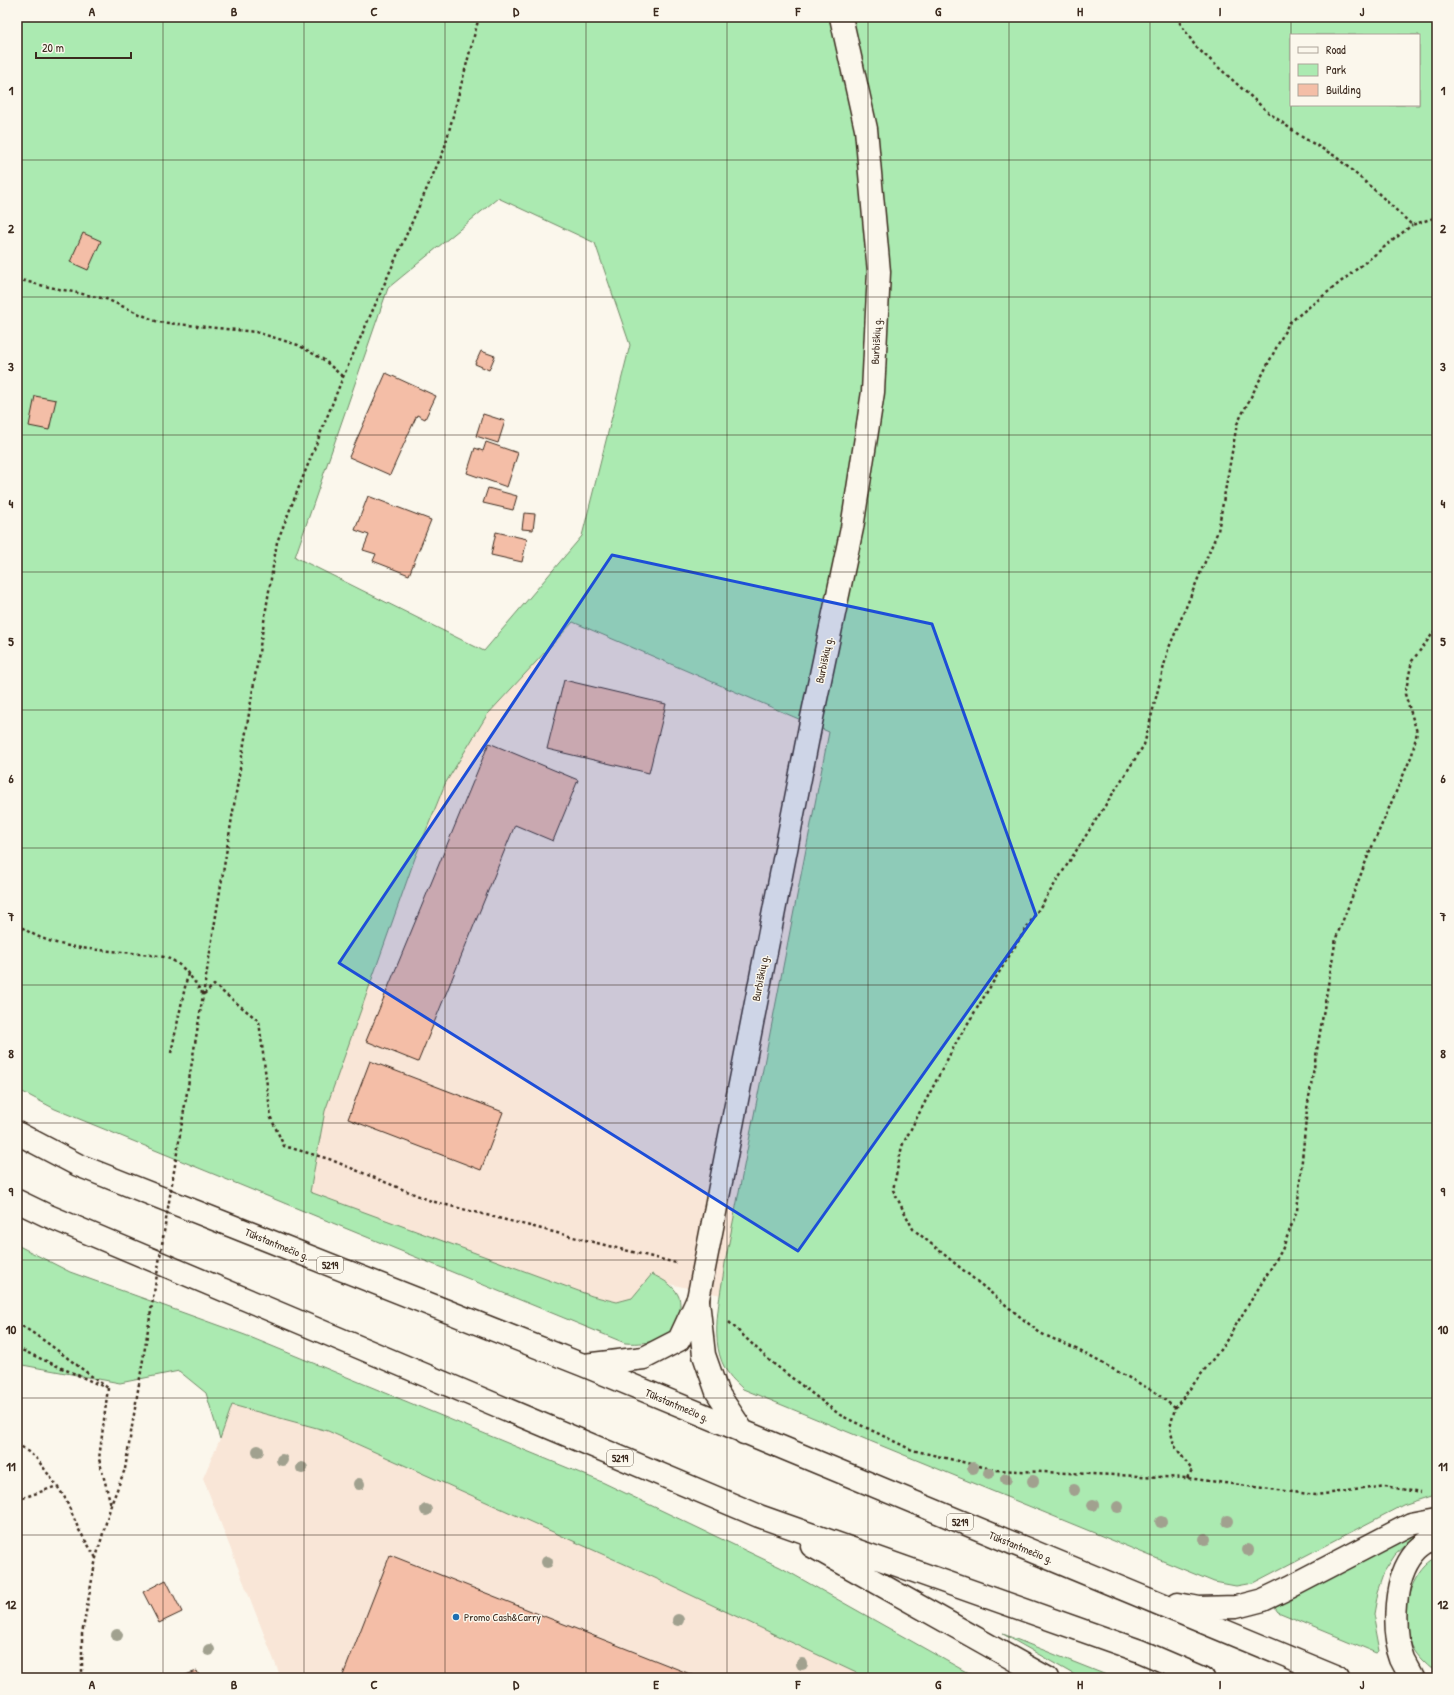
<svg xmlns="http://www.w3.org/2000/svg" width="1454" height="1695" viewBox="0 0 1454 1695" font-family="'Patrick Hand',sans-serif">
<style>
.built{fill:#f9e6d7}
.green{fill:#abeab1;stroke:#738a68;fill-rule:evenodd}
.building{fill:#f4bea7;stroke:#3b2a1e}
.lines{fill:none;stroke-linecap:round;stroke-linejoin:round}
.minor-casing{stroke:#3b2a1e;stroke-width:25}
.highway-casing{stroke:#3b2a1e;stroke-width:25}
.path{stroke:#3b2a1e;stroke-width:2.5;stroke-dasharray:3 3;stroke-linecap:butt}
.minor{stroke:#fbf7ec;stroke-width:22}
.highway{stroke:#fbf7ec;stroke-width:22}
.path-bridge{stroke:#3b2a1e;stroke-width:2.5;stroke-dasharray:3 3;stroke-linecap:butt}
.tree{fill:#a1a18f}
.marked{fill:#1d4ed8;fill-opacity:0.2;stroke:#1d4ed8;stroke-width:3;stroke-linejoin:round}
.grid{fill:none;stroke:#3b2a1e;stroke-width:1;stroke-opacity:0.55}
.poi-dot{fill:#1f6fb2;stroke:#fbf7ec;stroke-width:1.5}
.labels{text-anchor:middle;stroke-width:3;stroke-linejoin:round;paint-order:stroke}
.shield{fill:#fbf7ec;stroke:#75685c;stroke-width:1}
.shield-label{font-size:10px;font-weight:bold;fill:#3b2a1e}
.street-label{font-size:11px;fill:#3b2a1e;stroke:#fbf7ec}
.poi-label{font-size:11px;fill:#3b2a1e;stroke:#fbf7ec;text-anchor:start}
.neatline{fill:none;stroke:#3b2a1e;stroke-width:1.5}
.grid-label{font-size:13px;text-anchor:middle;font-weight:bold;fill:#3b2a1e}
</style>
<rect width="100%" height="100%" fill="#fbf7ec"/>
<filter id="ink" filterUnits="userSpaceOnUse"><feTurbulence type="fractalNoise" baseFrequency=".025" numOctaves="2"/><feDisplacementMap in="SourceGraphic" scale="8" xChannelSelector="R" yChannelSelector="G"/><feConvolveMatrix kernelMatrix="1 2 1 2 8 2 1 2 1" color-interpolation-filters="sRGB"/></filter>
<g filter="url(#ink)">
<!-- built -->
<path class="built" d="M573,622L830,732L725,1263L721,1295L669,1284L652,1274L632,1298L618,1302L592,1296L310,1193L325,1111L415,858L445,784L487,715Z
M232,1405L328,1431L640,1571L867,1678H281L203,1478L220,1439Z"/>
<!-- green -->
<path class="green" d="M17,17H1437V1494L1403,1505L1253,1583L1236,1586L1214,1582L743,1389C738,1384 732,1379 728,1373C707,1344 721,1296 725,1263L829,732L573,622L487,715L445,784L415,858L325,1111L310,1192L592,1296L617,1302L632,1298L652,1274C661,1279 673,1284 678,1295C680,1298 680,1303 680,1307C684,1339 649,1345 625,1343L55,1109L17,1089ZM1291,35H1419V105H1291ZM498,198L595,243L630,345L582,536L484,651L295,557L388,288Z
M17,1245L70,1272L245,1335L602,1482L780,1567L977,1678H867L640,1571L328,1431L232,1405L220,1439L206,1393L179,1371L120,1383L17,1364Z
M1425,1528L1395,1555L1384,1572L1377,1592L1373,1614L1380,1651L1377,1653L1278,1612L1275,1608L1285,1602Z
M1437,1558V1673C1428,1666 1417,1657 1412,1646C1410,1640 1408,1634 1407,1628C1402,1606 1416,1567 1437,1558Z
M1003,1634L1114,1678H1080Z"/>
<!-- building -->
<path class="building" d="M83,233L101,241L88,270L70,262Z
M481,351L495,356L489,370L475,364Z
M386,373L436,396L425,419L417,415L390,475L349,457Z
M35,396L56,400L49,430L29,426Z
M483,414L505,421L498,443L476,436Z
M486,442L518,453L507,487L467,473L475,448L483,451Z
M488,488L517,496L513,510L483,503Z
M368,496L431,520L409,575L373,561L376,554L363,550L369,535L355,530Z
M524,513L535,514L533,530L522,529Z
M496,532L527,539L522,562L491,555Z
M564,680L666,704L649,773L547,749Z
M489,743L578,780L553,841L515,825L418,1062L366,1041Z
M370,1061L503,1112L481,1170L348,1119Z
M390,1555L700,1678H342Z
M166,1580L182,1612L159,1623L143,1592Z
M197,1671L200,1678H177Z"/>
<g class="lines">
<defs>
<path id="minor" d="M698,1299L810,727L852,528L873,392L879,272L866,129L841,17"/>
<path id="highway" d="M17,1133L78,1165L583,1365L1338,1678
M17,1201L46,1215L759,1516L1140,1651L1203,1678
M698,1301L704,1355L717,1392L744,1433
M584,1365L644,1358L679,1340L698,1299
M812,1546L1047,1678
M1178,1604L1199,1608L1236,1607L1263,1600L1290,1587L1411,1524L1437,1519
M1413,1678C1410,1672 1406,1665 1403,1659C1392,1629 1394,1578 1415,1553C1420,1546 1430,1541 1437,1536"/>
</defs>
<!-- minor casing -->
<use href="#minor" class="minor-casing"/>
<!-- highway casing -->
<use href="#highway" class="highway-casing"/>
<!-- path -->
<path class="path" d="M1176,17L1196,47L1269,113L1302,137L1335,156L1378,193L1412,225L1437,217
M17,279L40,285L106,299L158,322L256,332L298,345L324,360L343,377
M17,924C54,952 96,948 140,954C148,955 159,955 167,958C183,963 194,981 203,994
M204,994L214,985L259,1021L271,1118L284,1146L329,1159L431,1201L676,1263
M203,995L277,542L343,377L444,150L479,17
M171,1053L188,973
M729,1322L770,1361L840,1415L912,1450L996,1470L1187,1478L1316,1495L1386,1486L1421,1493
M17,1323C49,1342 78,1367 108,1388
M17,1348L102,1386
M108,1388L99,1459L111,1505
M1175,1408L1155,1392L1078,1350L1040,1333L913,1229L893,1190L902,1146L957,1041L1017,943L1144,745L1168,650L1218,531L1237,424L1289,323L1412,225
M17,1443L37,1459L57,1486L65,1498L79,1530L96,1558
M1187,1478L1192,1470L1174,1445L1170,1428L1175,1408L1223,1346L1282,1250L1297,1211L1307,1109L1336,938L1368,856L1412,755L1417,732L1405,694L1412,661L1437,628
M17,1500L57,1486
M82,1678V1634L96,1558L111,1505L125,1469"/>
<!-- minor -->
<use href="#minor" class="minor"/>
<!-- highway -->
<use href="#highway" class="highway"/>
<!-- path-bridge -->
<path class="path-bridge" d="M125,1469L203,995"/>
</g>
<!-- trees -->
<g class="tree">
<circle cx="258" cy="1451" r="6"/>
<circle cx="282" cy="1460" r="6"/>
<circle cx="302" cy="1468" r="6"/>
<circle cx="973" cy="1468" r="6"/>
<circle cx="989" cy="1473" r="6"/>
<circle cx="1006" cy="1479" r="6"/>
<circle cx="1033" cy="1481" r="6"/>
<circle cx="359" cy="1484" r="6"/>
<circle cx="1074" cy="1490" r="6"/>
<circle cx="1093" cy="1505" r="6"/>
<circle cx="1118" cy="1507" r="6"/>
<circle cx="426" cy="1510" r="6"/>
<circle cx="1228" cy="1521" r="6"/>
<circle cx="1161" cy="1522" r="6"/>
<circle cx="1205" cy="1539" r="6"/>
<circle cx="1248" cy="1550" r="6"/>
<circle cx="547" cy="1562" r="6"/>
<circle cx="678" cy="1620" r="6"/>
<circle cx="117" cy="1635" r="6"/>
<circle cx="209" cy="1650" r="6"/>
<circle cx="802" cy="1664" r="6"/>
</g>
</g>
<!-- marked area -->
<path class="marked" d="M612,555L932,624L1036,915L798,1251L339,963Z"/>
<!-- grid -->
<path class="grid" d="M163,17V1678M304,17V1678M445,17V1678M586,17V1678M727,17V1678M868,17V1678M1009,17V1678M1150,17V1678M1291,17V35M1291,35V105M1291,105V1678M17,160H1437M17,297H1437M17,435H1437M17,572H1437M17,710H1437M17,848H1437M17,985H1437M17,1123H1437M17,1260H1437M17,1398H1437M17,1535H1437"/>
<!-- markers -->
<circle class="poi-dot" cx="456" cy="1617" r="4"/>
<g class="labels">
<!-- shield labels -->
<g class="shield">
<rect x="317" y="1257" width="26" height="16" rx="3"/>
<rect x="607" y="1450" width="26" height="16" rx="3"/>
<rect x="947" y="1514" width="26" height="16" rx="3"/>
</g>
<g class="shield-label">
<text x="330" y="1269">5219</text>
<text x="620" y="1462">5219</text>
<text x="960" y="1526">5219</text>
</g>
<!-- street labels -->
<g class="street-label">
<text transform="translate(876 341) rotate(-87)" y="4">Burbiškių g.</text>
<text transform="translate(824 660) rotate(-78)" y="4">Burbiškių g.</text>
<text transform="translate(760 978) rotate(-79)" y="4">Burbiškių g.</text>
<text transform="translate(277 1244) rotate(22)" y="4">Tūkstantmečio g.</text>
<text transform="translate(677 1405) rotate(23)" y="4">Tūkstantmečio g.</text>
<text transform="translate(1021 1547) rotate(22)" y="4">Tūkstantmečio g.</text>
</g>
<!-- poi labels -->
<g class="poi-label">
<text x="464" y="1621">Promo Cash&amp;Carry</text>
</g>
</g>
<!-- margin -->
<rect width="1454" height="1695" fill="none" stroke="#fbf7ec" stroke-width="44"/>
<!-- legend -->
<rect x="1290" y="34" width="130" height="72" fill="#fbf7ec" stroke="#aea59a"/>
<rect x="1298" y="47" width="20" height="6" fill="#fbf7ec" stroke="#aea59a"/>
<text x="1326" y="54" font-size="12" fill="#3b2a1e">Road</text>
<rect x="1298" y="64" width="20" height="12" fill="#abeab1" stroke="#aea59a"/>
<text x="1326" y="74" font-size="12" fill="#3b2a1e">Park</text>
<rect x="1298" y="84" width="20" height="12" fill="#f4bea7" stroke="#aea59a"/>
<text x="1326" y="94" font-size="12" fill="#3b2a1e">Building</text>
<!-- scale -->
<path d="M36 52v6h95v-6" fill="none" stroke="#3b2a1e" stroke-width="2"/>
<text x="42" y="52" font-size="12" fill="#3b2a1e" stroke="#fbf7ec" stroke-width="3" paint-order="stroke">20 m</text>
<rect x="22" y="22" width="1410" height="1651" class="neatline"/>
<g class="grid-label">
<text x="92" y="16">A</text>
<text x="234" y="16">B</text>
<text x="374" y="16">C</text>
<text x="516" y="16">D</text>
<text x="656" y="16">E</text>
<text x="798" y="16">F</text>
<text x="938" y="16">G</text>
<text x="1080" y="16">H</text>
<text x="1220" y="16">I</text>
<text x="1362" y="16">J</text>
<text x="11" y="95">1</text>
<text x="1443" y="95">1</text>
<text x="11" y="233">2</text>
<text x="1443" y="233">2</text>
<text x="11" y="371">3</text>
<text x="1443" y="371">3</text>
<text x="11" y="508">4</text>
<text x="1443" y="508">4</text>
<text x="11" y="646">5</text>
<text x="1443" y="646">5</text>
<text x="11" y="783">6</text>
<text x="1443" y="783">6</text>
<text x="11" y="921">7</text>
<text x="1443" y="921">7</text>
<text x="11" y="1058">8</text>
<text x="1443" y="1058">8</text>
<text x="11" y="1196">9</text>
<text x="1443" y="1196">9</text>
<text x="11" y="1334">10</text>
<text x="1443" y="1334">10</text>
<text x="11" y="1471">11</text>
<text x="1443" y="1471">11</text>
<text x="11" y="1609">12</text>
<text x="1443" y="1609">12</text>
<text x="92" y="1689">A</text>
<text x="234" y="1689">B</text>
<text x="374" y="1689">C</text>
<text x="516" y="1689">D</text>
<text x="656" y="1689">E</text>
<text x="798" y="1689">F</text>
<text x="938" y="1689">G</text>
<text x="1080" y="1689">H</text>
<text x="1220" y="1689">I</text>
<text x="1362" y="1689">J</text>
</g>
</svg>
